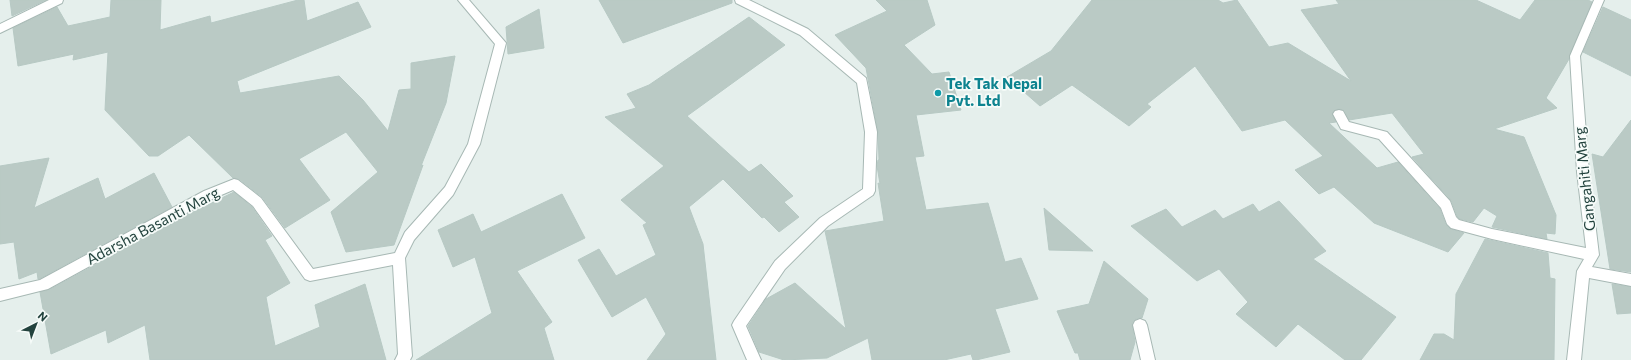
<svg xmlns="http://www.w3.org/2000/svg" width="1631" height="360" viewBox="0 0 1631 360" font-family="Commissioner,sans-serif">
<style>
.building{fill:#bacac5;stroke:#b7c9c4}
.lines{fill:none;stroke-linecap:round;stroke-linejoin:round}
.minor-casing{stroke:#a7b8b4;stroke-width:2}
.minor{fill:#fff;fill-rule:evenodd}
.culture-dot{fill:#0f9aa8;stroke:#f6fbf9;stroke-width:1.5}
.labels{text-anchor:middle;stroke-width:3.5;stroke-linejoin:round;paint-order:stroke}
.culture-label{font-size:15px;font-weight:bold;fill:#0d838f;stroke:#f6fbf9;text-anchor:start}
.street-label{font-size:15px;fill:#23433e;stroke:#f6fbf9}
</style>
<rect width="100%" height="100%" fill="#e5efec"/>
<!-- building -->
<path class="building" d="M10,0H46L12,16Z
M111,0H161L160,30L210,16L211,23L298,0H304L307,21L358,2L371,27L237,81L240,93L339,76L363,100L388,131L399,90L411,89V63L455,56L446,103L421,166L423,165L394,245L346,252L331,212L378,172L346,132L299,159L330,200L285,228L262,197L239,179L233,178L189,135L158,156H149L105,110L108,52L73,60L74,54L18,66L13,28L57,7L68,26L110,17Z
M599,0H732V3L623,43Z
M876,0H927L935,25L904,45L932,74L949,72L961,110L916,115L924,156L915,157L926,210L988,203L1005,262L1021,258L1038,299L995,309L1010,352L976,360H973L971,354L944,360H872L868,338L827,358L784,360L759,352L748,326L766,299L795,283L846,329L825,231L884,221L878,183L880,184L877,166L878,160H879L878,132L866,68L835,35L887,11Z
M1092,0H1218L1223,3L1237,0L1269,47L1288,43L1351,81L1301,10L1339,4L1336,0H1476L1520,20L1535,0H1588L1592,2L1569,59L1546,98L1557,108L1494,129L1524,137L1556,215L1555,234L1546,233L1547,239L1492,227L1497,216L1484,208L1473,222L1460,219L1457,216L1451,200L1412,157L1424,154L1392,113L1349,120L1344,110L1339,109L1335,110L1332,113L1336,122L1329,123L1377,168L1398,162L1440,209L1446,225L1451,229L1464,233L1448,252L1374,223L1334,187L1319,194L1295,170L1323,156L1285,120L1242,131L1195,66L1147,104L1151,107L1129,126L1072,85L1040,106L1007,77L1051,51Z
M1603,7L1631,20V76L1583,52Z
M539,9L544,48L508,54L506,27Z
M749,17L785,45L687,116L749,172L761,164L793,196L784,202L799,217L779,232L764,217L762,218L723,179L689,207L703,244L716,360H647L666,334L646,297L612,317L578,260L599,249L616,276L656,255L643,225L647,223L621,200L664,166L605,117L636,108L627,94L649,85Z
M1631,120V272L1610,269L1592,154L1603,157Z
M49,158L34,208L98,178L105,199L154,173L172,207L39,279H38L37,272L19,279L14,242L0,244V166Z
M234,192L252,207L272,236L265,240L290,283L266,297L275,346L320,327L315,305L365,284L386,360H150L145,325L108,343L106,330L51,354L40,292L49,290L185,216Z
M562,194L585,238L517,271L552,322L544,328L554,360H416L492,313L475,257L453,267L438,230L473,214L481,232Z
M1279,201L1326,251L1313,259L1396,317L1361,360H1345L1298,324L1276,347L1236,314L1248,302L1219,269L1197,281L1131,226L1166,209L1182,227L1215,210L1223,219L1253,204L1259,212Z
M1044,208L1093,251L1049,250Z
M1485,239L1548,253L1550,278L1555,279L1554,360H1420L1434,334H1444L1454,340L1456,294Z
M1104,261L1148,299L1142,318H1139L1134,320L1132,324L1135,342L1130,360H1080L1078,353H1075L1057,311L1089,304Z
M1612,284L1631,287V313L1617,314Z"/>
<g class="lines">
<defs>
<path id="minor" d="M49,0H63L62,3L0,33V24Z
M458,0H469L506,43L480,144L453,195L414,240L405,258L412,356L410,360H395L398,354L393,265L310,281L305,279L253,206L233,190L212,199L48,289L0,301V289L40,280L204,191L234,179L238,180L261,198L313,269L395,253L405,232L445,187L468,144L495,44Z
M735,0H749L808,29L866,78L877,132L875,191L873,195L828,226L785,269L746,326L761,360H747L732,325L734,321L775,261L820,218L863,189L865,132L857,83L800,35L736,3Z
M1594,0H1604L1580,56L1589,172L1599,255L1592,267L1631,274V286L1589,278L1581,360H1567L1577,271L1584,259L1492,239L1451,228L1447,224L1441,208L1379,139L1341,129L1333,114L1335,111L1339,110L1343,111L1349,122L1387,132L1450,201L1456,217L1459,220L1492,229L1586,248L1577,172L1570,56Z
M1140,319L1145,321L1147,325L1155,360H1141L1133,325L1135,321Z"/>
</defs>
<!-- minor casing -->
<use href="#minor" class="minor-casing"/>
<!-- minor -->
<use href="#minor" class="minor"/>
</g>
<!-- markers -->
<circle class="culture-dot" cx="938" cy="93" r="4"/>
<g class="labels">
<!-- culture labels -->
<g class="culture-label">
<text x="946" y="89">Tek Tak Nepal<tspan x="946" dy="17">Pvt. Ltd</tspan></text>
</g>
<!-- street labels -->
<g class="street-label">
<text transform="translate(1585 179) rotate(-96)" y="5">Gangahiti Marg</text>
<text transform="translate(153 226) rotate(-28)" y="5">Adarsha Basanti Marg</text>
</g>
</g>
<!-- north arrow -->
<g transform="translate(36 324) rotate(42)" stroke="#f6fbf9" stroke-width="3" paint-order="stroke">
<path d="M0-3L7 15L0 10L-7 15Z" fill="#23433e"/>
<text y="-6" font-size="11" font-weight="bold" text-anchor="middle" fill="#23433e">N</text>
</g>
</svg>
